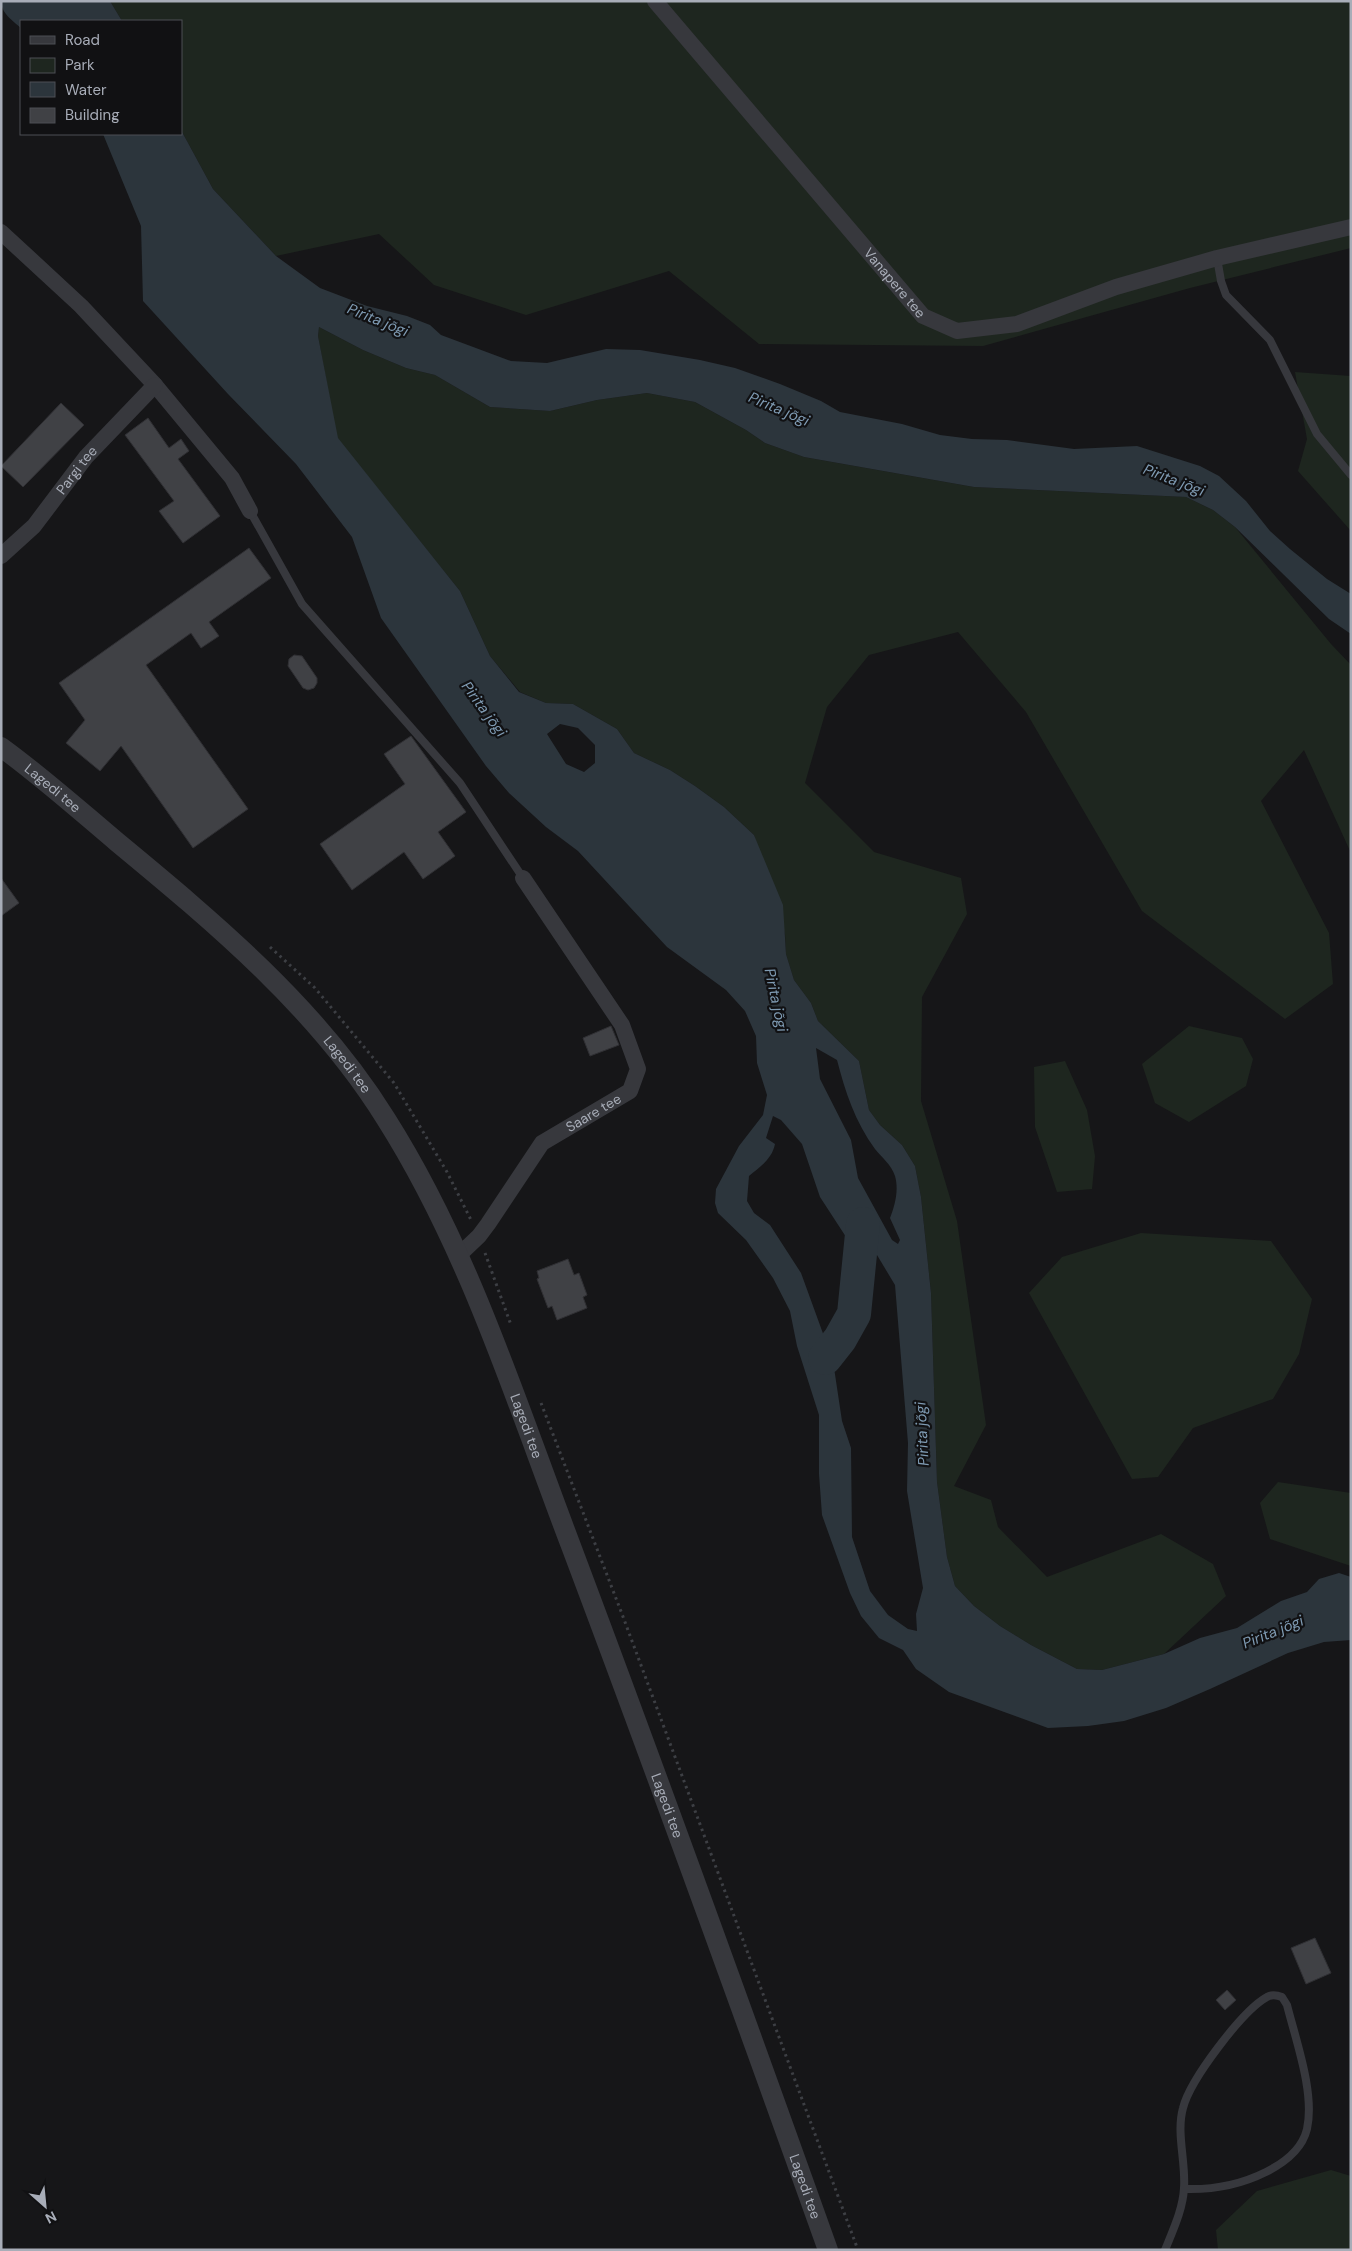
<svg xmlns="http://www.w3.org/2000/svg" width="1352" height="2251" viewBox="0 0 1352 2251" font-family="'DM Sans',sans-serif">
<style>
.green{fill:#1e261f}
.water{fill:#2c353c;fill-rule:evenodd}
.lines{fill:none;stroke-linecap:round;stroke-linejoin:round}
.river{stroke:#2c353c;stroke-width:34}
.building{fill:#404145;stroke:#303034}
.path{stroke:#3d3f44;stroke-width:3;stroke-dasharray:2.5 4;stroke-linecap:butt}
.service{stroke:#37383d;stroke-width:8}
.minor{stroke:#37383d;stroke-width:16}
.tertiary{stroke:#37383d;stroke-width:20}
.labels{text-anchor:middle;stroke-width:4.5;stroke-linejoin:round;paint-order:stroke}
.street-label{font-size:14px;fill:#a8adb8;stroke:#111113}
.water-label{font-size:15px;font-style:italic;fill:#7f9bb3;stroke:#111113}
</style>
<rect width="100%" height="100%" fill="#161618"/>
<!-- green -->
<path class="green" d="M110,1H1351V248L1190,288L983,346L759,344L669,271L526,315L434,285L379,234L276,256L213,189L181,130V21H122Z
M319,327L363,350L406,368L435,375L490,407L550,411L597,400L647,393L695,402L746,430L765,443L804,457L974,487L1186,497L1213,510L1235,527L1331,644L1351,665V853L1304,750L1261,801L1329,933L1333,984L1285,1019L1142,911L1026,712L958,632L869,655L827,707L805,783L874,852L961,878L967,914L922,997L921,1101L957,1221L986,1425L954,1486L991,1500L998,1527L1047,1577L1161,1534L1213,1564L1226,1596L1164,1654L1102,1670L1077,1669L1031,1645L1000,1626L974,1606L955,1586L947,1557L937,1482L931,1293L921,1197L915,1166L902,1145L880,1125L869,1110L859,1061L818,1021L811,1003L794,980L786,954L785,934L754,835L724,807L695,786L670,770L634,753L617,729L573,704L546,703L520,692L490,656L460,591L337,438L318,336Z
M1295,372L1351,376V531L1298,471L1307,439Z
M1189,1026L1242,1038L1253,1059L1246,1086L1189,1122L1155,1103L1142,1064Z
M1065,1061L1087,1110L1095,1156L1092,1189L1057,1192L1035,1127L1034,1067Z
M1141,1233L1271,1241L1312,1299L1299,1354L1273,1399L1193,1428L1158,1477L1132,1479L1029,1293L1062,1257Z
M1278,1482L1351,1493V1566L1270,1539L1260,1503Z
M1331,2170L1351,2176V2250H1218L1216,2230L1257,2191Z"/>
<!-- water -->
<path class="water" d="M1,1H110L122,21H21V28C13,21 1,13 1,1Z
M181,130L213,189L276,256L320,288L367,306L407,316L430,325L441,335L511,361L547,363L606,349L640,350L700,360L735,368L780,384L821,401L840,412L902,424L940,435L972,439L1007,440L1074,449L1137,446L1200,466L1219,476L1246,501L1270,531L1290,549L1327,579L1351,594V634L1329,619L1235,527L1213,510L1186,497L974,487L804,457L765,443L746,430L695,402L647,393L597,400L550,411L490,407L435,375L406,368L363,350L319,327L318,336L338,438L460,591L490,656L519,692L546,703L573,704L617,729L634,753L670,770L695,786L724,807L754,835L783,905L786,954L794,980L811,1003L818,1021L859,1061L869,1110L880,1125L902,1145L915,1166L921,1197L931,1293L937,1482L947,1557L955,1586L974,1606L1000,1626L1031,1645L1077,1669L1102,1670L1164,1654L1200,1638L1237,1628L1281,1601L1307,1592L1319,1579L1339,1573L1351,1577V1640L1324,1642L1288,1653L1210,1689L1166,1708L1124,1721L1088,1726L1048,1728L949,1692L916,1669L903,1650L879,1638L861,1616L850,1593L822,1515L819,1474V1415L797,1346L790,1311L773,1278L746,1240L718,1213L715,1203L716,1189L739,1146L763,1115L767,1095L757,1063L756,1036L745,1011L726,990L667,947L578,851L546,827L509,793L486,766L381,618L352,537L296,464L228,394L143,301L141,226L103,134H181ZM560,724L578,728L595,745V763L584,772L566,764L547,734ZM816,1048L837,1060C845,1091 855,1122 875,1149C882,1158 891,1164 895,1176C899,1190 895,1205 890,1218L900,1240L898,1244L892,1240L858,1178L851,1140L820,1079ZM773,1116L781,1120L802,1144L820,1197L848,1240L874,1250L895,1285L908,1443L907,1491L923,1588L916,1614L917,1631L908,1629L888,1615L870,1591L852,1537L851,1448L842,1421L833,1361L801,1273L770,1225L754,1213L747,1201L749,1176C760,1167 772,1159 775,1144L766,1138Z"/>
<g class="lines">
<!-- river -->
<path class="river" d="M825,1358L840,1339L854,1314L863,1224"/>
</g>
<!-- building -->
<path class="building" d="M61,403L84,425L23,487L1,466Z
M148,418L169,448L181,439L189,451L178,459L220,516L183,543L159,511L174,501L125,435Z
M249,548L271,578L209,622L219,636L201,648L191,633L146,665L248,809L193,848L121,746L100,771L66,743L85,720L59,683Z
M294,655L302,656L317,678V683L314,688L308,690L303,688L288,666L289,659Z
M411,736L466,812L438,832L455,856L423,879L404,852L352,890L320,844L405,784L384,754Z
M1,878L19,903L1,916Z
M611,1026L619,1045L590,1056L583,1038Z
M568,1259L574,1275L579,1273L587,1295L583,1297L587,1308L557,1320L552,1306L548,1308L537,1279L539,1278L537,1271Z
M1315,1938L1331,1973L1306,1984L1291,1948Z
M1227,1990L1236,2000L1225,2010L1216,2000Z"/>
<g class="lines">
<!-- path -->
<path class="path" d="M270,947L315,988L394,1083L447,1172L471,1220
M485,1253L511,1325
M541,1403L622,1614L858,2250"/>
<!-- service -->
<path class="service" d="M1217,258L1221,281L1226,295L1270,340L1317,434L1351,475
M250,511L302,604L460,783L523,878
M1165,2250C1173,2230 1183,2209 1184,2188C1186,2162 1176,2133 1183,2108C1190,2080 1242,2011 1267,1997C1272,1994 1277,1995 1282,1997L1287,2005C1296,2041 1315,2093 1307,2129C1302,2150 1284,2163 1266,2172C1240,2185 1213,2190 1184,2189"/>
<!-- minor -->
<g class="minor">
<path id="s1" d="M655,1L923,316L957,331L1017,324L1116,287L1217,258L1351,227"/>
<path d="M1,232L81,306L155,385L232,478L250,511"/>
<path id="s2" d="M1,556L34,526L86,457L155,385"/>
<path id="s3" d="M458,1256L479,1236L488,1224L542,1143L630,1091L638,1069L622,1025L523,878"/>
</g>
<!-- tertiary -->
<path class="tertiary" id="s4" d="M1,747C41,776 79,810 117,842C215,923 318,1009 386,1119C469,1250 516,1402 571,1546C659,1780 744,2015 828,2250"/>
</g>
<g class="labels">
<!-- street labels -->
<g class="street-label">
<text dy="5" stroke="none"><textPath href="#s1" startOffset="370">Vanapere tee</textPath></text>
<text dy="5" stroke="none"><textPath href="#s2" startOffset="115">Pargi tee</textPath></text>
<text dy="5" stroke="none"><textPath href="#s4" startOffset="66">Lagedi tee</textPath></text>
<text dy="5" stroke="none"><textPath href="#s4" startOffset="471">Lagedi tee</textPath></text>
<text dy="5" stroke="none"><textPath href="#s3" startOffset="201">Saare tee</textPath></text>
<text dy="5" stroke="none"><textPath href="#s4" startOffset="876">Lagedi tee</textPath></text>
<text dy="5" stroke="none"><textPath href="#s4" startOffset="1281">Lagedi tee</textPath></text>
<text dy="5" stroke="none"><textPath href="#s4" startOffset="1686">Lagedi tee</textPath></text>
</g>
<!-- water labels -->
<g class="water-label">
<text transform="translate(378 320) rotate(22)" y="5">Pirita jõgi</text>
<text transform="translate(779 409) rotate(23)" y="5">Pirita jõgi</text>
<text transform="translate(1174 480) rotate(21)" y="5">Pirita jõgi</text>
<text transform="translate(484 709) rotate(54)" y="5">Pirita jõgi</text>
<text transform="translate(776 1000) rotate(78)" y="5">Pirita jõgi</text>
<text transform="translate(922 1434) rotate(-93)" y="5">Pirita jõgi</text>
<text transform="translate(1273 1632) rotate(-22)" y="5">Pirita jõgi</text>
</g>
</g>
<!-- border -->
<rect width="1352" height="2251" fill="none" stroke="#a8adb8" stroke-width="5"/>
<!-- legend -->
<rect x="20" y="20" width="162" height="115" fill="#111113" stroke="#4d4f55"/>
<rect x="30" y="36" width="25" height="8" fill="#37383d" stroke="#4d4f55"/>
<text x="65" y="45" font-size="15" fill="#a8adb8">Road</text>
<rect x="30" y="58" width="25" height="15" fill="#1e261f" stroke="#4d4f55"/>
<text x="65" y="70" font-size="15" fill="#a8adb8">Park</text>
<rect x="30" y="82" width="25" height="15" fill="#2c353c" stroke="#4d4f55"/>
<text x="65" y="95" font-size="15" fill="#a8adb8">Water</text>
<rect x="30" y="108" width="25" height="15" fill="#404145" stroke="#4d4f55"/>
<text x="65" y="120" font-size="15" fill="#a8adb8">Building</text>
<!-- north arrow -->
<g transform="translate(45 2206) rotate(153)" stroke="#111113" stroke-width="4" paint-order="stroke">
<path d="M0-4L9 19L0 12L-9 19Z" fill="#a8adb8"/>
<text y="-8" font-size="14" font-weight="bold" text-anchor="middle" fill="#a8adb8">N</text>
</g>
</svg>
